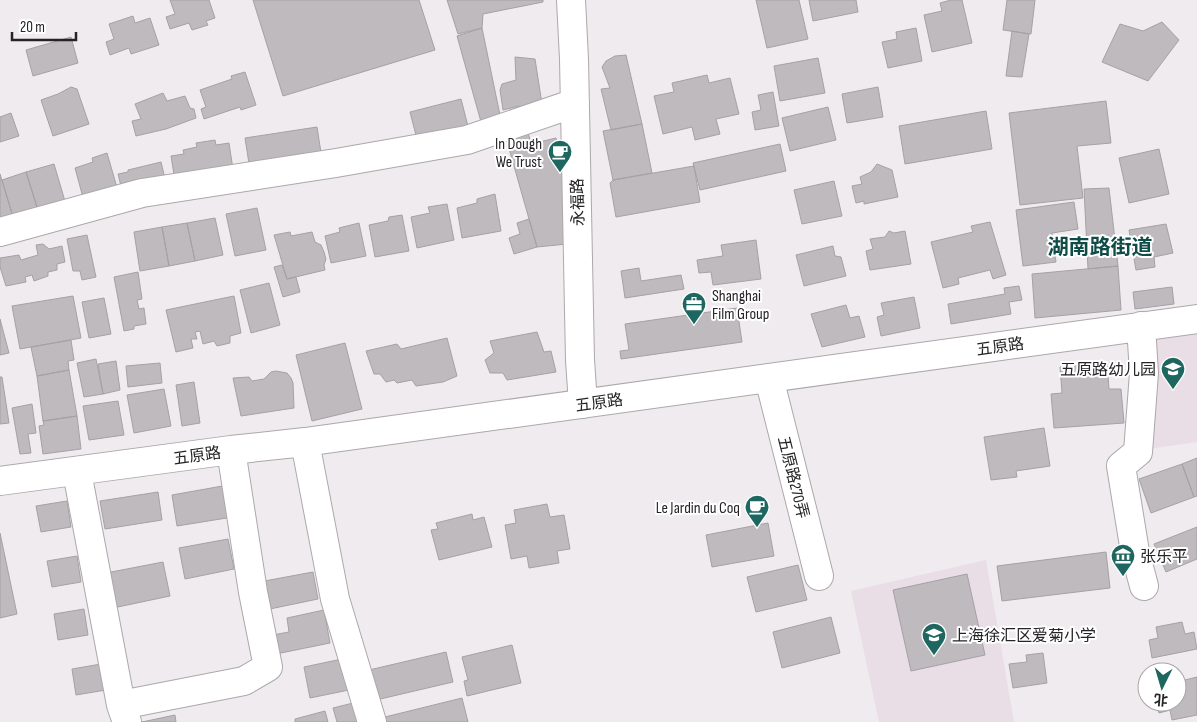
<svg xmlns="http://www.w3.org/2000/svg" width="1197" height="722" viewBox="0 0 1197 722" font-family="'Sofia Sans Condensed','Noto Sans SC',sans-serif">
<style>
.built{fill:#e9dde6}
.building{fill:#bebabd;stroke:#a5a1a4}
.lines{fill:none;stroke-linecap:round;stroke-linejoin:round}
.minor-casing{stroke:#aca8ab;stroke-width:30}
.minor{stroke:#fff;stroke-width:28}
.labels{text-anchor:middle;stroke-width:4;stroke-linejoin:round;paint-order:stroke}
.poi-label{font-size:16px;fill:#252325;stroke:#fff;text-anchor:end}
.street-label{font-size:16px;fill:#252325;stroke:#fff}
.district-label{font-size:21px;font-weight:bold;fill:#104c47;stroke:#fff}
</style>
<rect width="100%" height="100%" fill="#efebee"/>
<!-- built -->
<path class="built" d="M1197,331V442L1148,449L1152,337Z
M986,560L1014,722H879L851,591Z"/>
<!-- building -->
<path class="building" d="M170,0H209L215,18L206,21L208,25L192,30L189,23L170,29L166,17L175,14Z
M253,0H419L435,50L283,96Z
M447,0H543V2L483,14L482,28L458,34Z
M756,0H799L808,39L767,48Z
M809,0H856L858,12L813,21Z
M951,0H962L972,43L932,52L924,15L942,11L940,3Z
M1007,0H1035L1031,34L1003,30Z
M133,16L135,23L150,18L159,45L131,54L129,48L110,55L106,42L114,39L109,24Z
M1162,22L1179,40L1148,81L1102,62L1120,24L1143,31Z
M482,28L501,120L483,129L457,36Z
M916,28L922,61L888,68L882,42L897,39L896,32Z
M1012,31L1029,34L1022,77L1006,76Z
M71,37L78,63L33,76L26,50Z
M626,55L642,124L611,130L601,89L610,88L602,67L606,61L615,56Z
M515,57L535,59L542,104L522,110L519,106L503,110L500,90L502,84L516,80Z
M818,58L825,93L780,101L774,66Z
M245,72L256,105L241,110L240,107L204,119L201,109L206,107L200,90L232,79L231,76Z
M707,75L709,83L730,78L739,114L716,119L720,134L695,140L692,127L663,134L654,96L674,92L672,83Z
M71,87L77,89L89,124L53,136L41,100L58,94Z
M878,87L883,117L847,123L842,94Z
M773,92L779,126L755,130L752,112L761,110L758,95Z
M163,93L167,101L185,96L190,108L194,109L196,118L166,129L136,136L132,121L141,119L135,104Z
M461,99L470,134L419,147L410,112Z
M1106,101L1111,143L1077,146L1083,198L1020,205L1009,113Z
M828,107L836,140L790,151L782,118Z
M986,111L992,149L905,164L899,126Z
M11,113L19,136L0,142V117Z
M642,124L652,173L613,180L603,131Z
M317,127L322,159L250,170L245,138Z
M528,132L531,144L556,138L565,173L567,244L537,247L506,138Z
M215,140L216,145L229,143L234,176L176,187L171,156L184,154L183,150L197,147L196,143Z
M780,144L786,171L700,190L693,163Z
M1159,149L1169,194L1129,203L1119,158Z
M107,153L118,191L84,201L75,168L93,162L92,158Z
M161,162L166,183L123,194L118,174L128,172V170Z
M54,164L67,208L40,216L26,172Z
M877,164L892,170L898,197L864,204V201L856,203L852,186L862,184L860,177L871,172Z
M694,166L700,202L616,217L610,183L613,180Z
M26,172L39,214L13,217L2,180Z
M0,174L14,220L0,224Z
M834,181L842,216L802,224L794,190Z
M1109,188L1118,266L1088,269L1084,189Z
M495,194L501,231L462,238L457,208L477,203V199Z
M1074,202L1078,229L1052,233L1056,262L1023,266L1016,210Z
M447,204L454,240L417,248L411,217L430,213L428,207Z
M257,208L266,250L235,256L226,214Z
M402,215L409,251L375,257L369,225L388,221L389,217Z
M215,218L223,255L195,261L187,223Z
M529,219L537,247L514,254L509,238L520,234L517,223Z
M990,222L1006,275L993,279L990,270L958,278L959,284L943,288L931,242L973,232L971,226Z
M187,223L195,261L169,266L162,227Z
M359,223L366,256L331,263L325,236L340,232L339,228Z
M1166,224L1173,253L1154,257L1155,267L1136,270L1129,230Z
M162,227L169,266L140,271L134,232Z
M889,231L894,233L905,231L911,264L870,270L866,251L873,249L870,239L885,237Z
M290,232L291,236L312,232L315,242L321,245L324,252L326,259L324,265L325,270L287,279L274,235Z
M87,235L96,277L82,280L80,271H73L67,239Z
M756,240L761,279L713,285L711,272L699,273L697,260L723,256L721,245Z
M43,244L49,249L62,246L65,262L57,264V270L48,272V276L34,281L32,275L25,277L26,282L6,286L0,267V258L19,255L21,260L38,255L36,245Z
M833,246L835,256L841,257L846,276L804,286L796,255Z
M282,265L287,279L296,277L300,292L283,297L274,267Z
M1118,266L1121,310L1035,318L1032,274Z
M639,268L641,281L681,275L684,289L625,298L621,271Z
M138,272L142,299L137,300L139,309L144,308L146,324L134,326V329L124,331L114,277Z
M269,283L280,325L251,333L240,290Z
M1019,286L1022,300L1009,302L1011,314L951,324L948,304L1005,294L1004,288Z
M1172,287L1174,304L1135,309L1133,292Z
M73,296L81,338L20,349L12,306Z
M234,296L241,333L230,336V343L217,346L214,341L203,344L200,331L195,332L197,339H191L193,348L176,352L166,310Z
M914,297L920,328L881,336L877,317L884,315L881,303Z
M104,298L111,334L89,338L82,302Z
M846,305L850,318L859,316L865,337L822,347L811,314Z
M737,308L742,342L621,359L620,351L629,350L625,324Z
M0,319L9,353L0,355Z
M537,332L544,352L551,351L556,372L507,380L503,373H490L485,360L494,353L490,341Z
M447,338L457,376L443,382L416,386L412,380L397,383L394,380L386,382L380,374H374L366,351L397,344L401,349Z
M71,340L74,360L68,361L69,370L37,376L31,347Z
M345,343L362,409L312,421L296,355Z
M96,359L103,394L84,397L77,363Z
M116,361L120,390L103,394L98,364Z
M160,363L162,383L128,387L126,366Z
M1107,363L1109,389H1121L1124,423L1054,428L1051,394L1062,393L1060,367Z
M69,370L77,416L43,421L37,376Z
M276,371L287,373L291,378L293,383L294,408L241,416L233,378L249,377L252,381L264,379L271,372Z
M0,377H2L9,423L0,424Z
M194,382L200,423L182,426L176,385Z
M164,389L171,426L134,433L127,395Z
M118,401L124,435L89,440L83,406Z
M32,404L36,433L28,434L31,453L20,454L12,408Z
M77,416L81,449L43,454L39,426L44,425L43,421Z
M1044,428L1050,466L1016,471L1017,477L991,480L984,437Z
M1197,458V496L1194,497L1182,464Z
M1182,464L1194,497L1151,513L1139,479Z
M228,485L233,517L177,526L172,495Z
M158,492L162,520L105,529L100,501Z
M67,501L71,527L41,532L36,506Z
M547,504L550,517L564,515L570,549L557,551L559,563L529,568L527,556L511,559L505,525L516,523L514,510Z
M472,514L473,520L484,517L492,547L439,560L431,530L438,529L436,523Z
M768,523L774,556L712,567L706,535Z
M1197,527V559L1166,572L1154,544Z
M0,533L17,614L0,618Z
M228,539L234,569L185,579L179,548Z
M1106,552L1110,588L1002,601L997,566Z
M77,556L81,582L52,587L47,561Z
M163,562L170,596L113,608L106,573Z
M798,565L807,600L756,612L747,577Z
M313,572L318,599L265,610L259,582Z
M967,574L985,655L911,671L893,590Z
M84,609L88,635L58,640L54,614Z
M324,610L330,643L271,655L267,636L289,632L287,618Z
M831,617L840,653L782,668L773,632Z
M1182,622L1185,634L1194,632L1197,649L1152,658L1149,640L1158,638L1156,627Z
M512,645L521,683L467,696L464,681L468,680L462,657Z
M446,652L453,682L376,700L369,670Z
M1043,653L1047,683L1013,688L1009,664L1027,662L1026,655Z
M342,659L349,690L310,698L304,667Z
M101,664L106,690L76,695L72,669Z
M1197,677V715L1172,720L1170,710L1159,713L1156,702H1177V682Z
M462,698L468,722H386L385,717Z
M361,701L366,722H337L333,708Z
M325,711L328,722H295V719Z
M175,715L176,722H142Z"/>
<g class="lines">
<defs>
<path id="minor" d="M571,0L574,59L580,360L583,404
M0,232L142,193L336,163L467,140L575,103
M1141,326L1144,373L1138,452L1121,466L1135,552L1144,586
M769,378L819,576
M305,442L335,599L372,722
M77,472L121,705L127,722
M0,481L231,450L305,442L1197,319
M121,705L244,681L268,667L253,592L231,450"/>
</defs>
<!-- minor casing -->
<use href="#minor" class="minor-casing"/>
<!-- minor -->
<use href="#minor" class="minor"/>
</g>
<!-- icons -->
<defs>
<symbol id="cafe-pin" viewBox="-11 -11 22 30"><path d="M0 17L-7.5 6A9.5 9.5 0 1 1 7.5 6Z" fill="#1d6760" stroke="#fff"/><path d="M-5.5-4.5H6V0H3Q3 3.5 0 3.5H-2.5Q-5.5 3.5-5.5 0ZM3-3.2v2h1.7v-2ZM-6 4.5H4V6H-6Z" fill="#fff"/></symbol>
<symbol id="office-pin" viewBox="-11 -11 22 30"><path d="M0 17L-7.5 6A9.5 9.5 0 1 1 7.5 6Z" fill="#1d6760" stroke="#fff"/><path d="M-6-3h4V-5.5h4V-3h4V5H-6ZM-1-4.5V-3h2v-1.5ZM-6 0V1H6V0Z" fill="#fff"/></symbol>
<symbol id="school-pin" viewBox="-11 -11 22 30"><path d="M0 17L-7.5 6A9.5 9.5 0 1 1 7.5 6Z" fill="#1d6760" stroke="#fff"/><path d="M0-5L7-2L0 1L-7-2ZM-4 1L0 2.5L4 1V4Q0 6-4 4Z" fill="#fff"/></symbol>
<symbol id="museum-pin" viewBox="-11 -11 22 30"><path d="M0 17L-7.5 6A9.5 9.5 0 1 1 7.5 6Z" fill="#1d6760" stroke="#fff"/><path d="M0-6L6-3V-2H-6V-3ZM-5-1h2V3h-2ZM-1-1h2V3h-2ZM3-1h2V3H3ZM-6 4H6V6H-6Z" fill="#fff"/></symbol>
</defs>
<g fill-rule="evenodd">
<use href="#cafe-pin" x="546" y="138" width="28" height="38"/>
<use href="#office-pin" x="680" y="290" width="28" height="38"/>
<use href="#school-pin" x="1159" y="355" width="28" height="38"/>
<use href="#cafe-pin" x="743" y="493" width="28" height="38"/>
<use href="#museum-pin" x="1109" y="542" width="28" height="38"/>
<use href="#school-pin" x="920" y="621" width="28" height="38"/>
</g>
<g class="labels">
<!-- poi labels -->
<g class="poi-label">
<text x="542" y="149">In Dough<tspan x="542" dy="18">We Trust</tspan></text>
<text x="712" y="301" text-anchor="start">Shanghai<tspan x="712" dy="18">Film Group</tspan></text>
<text x="1156" y="375">五原路幼儿园</text>
<text x="740" y="513">Le Jardin du Coq</text>
<text x="1140" y="562" text-anchor="start">张乐平</text>
<text x="952" y="641" text-anchor="start">上海徐汇区爱菊小学</text>
</g>
<!-- street labels -->
<g class="street-label">
<text transform="translate(577 202) rotate(-91)" y="6">永福路</text>
<text transform="translate(1000 346) rotate(-8)" y="6">五原路</text>
<text transform="translate(599 402) rotate(-8)" y="6">五原路</text>
<text transform="translate(197 455) rotate(-8)" y="6">五原路</text>
<text transform="translate(794 477) rotate(76)" y="6">五原路270弄</text>
</g>
<!-- district labels -->
<g class="district-label">
<text x="1100" y="254">湖南路街道</text>
</g>
</g>
<!-- north arrow -->
<g transform="translate(1162 687) rotate(185)"><circle r="24" fill="#ffffff" stroke="#a8a7a8"/>
<path d="M0-4L9 19L0 12L-9 19Z" fill="#1d6760"/>
<text y="-8" font-size="14" font-weight="bold" text-anchor="middle" fill="#252325">北</text>
</g>
<!-- scale -->
<path d="M12 32v8h64v-8" fill="none" stroke="#252325" stroke-width="2.5"/>
<text x="20" y="32" font-size="15" fill="#252325" stroke="#ffffff" stroke-width="4" paint-order="stroke">20 m</text>
</svg>
